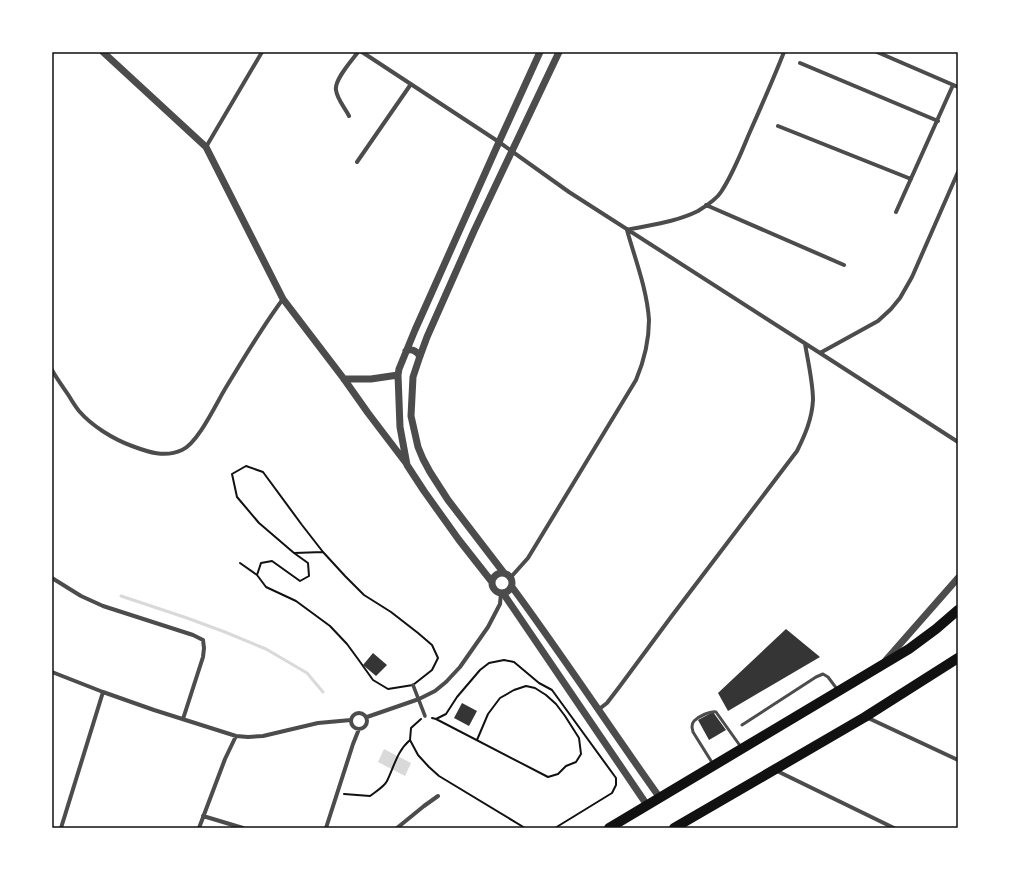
<svg xmlns="http://www.w3.org/2000/svg" width="1010" height="880" viewBox="0 0 1010 880" font-family="'IBM Plex Sans',sans-serif">
<style>
.water{fill:#d9d9d9}
.lines{fill:none;stroke-linecap:round;stroke-linejoin:round}
.stream{stroke:#d9d9d9;stroke-width:3}
.building{fill:#353535}
.path{stroke:#111;stroke-width:2}
.service{stroke:#4c4c4c;stroke-width:3}
.pedestrian{stroke:#4c4c4c;stroke-width:3.5}
.minor{stroke:#4c4c4c;stroke-width:4}
.tertiary{stroke:#4c4c4c;stroke-width:7}
.primary{stroke:#111;stroke-width:10}
.neatline{fill:none;stroke:#111;stroke-width:1.5}
</style>
<rect width="100%" height="100%" fill="#fff"/>
<!-- water -->
<path class="water" d="M384,749L411,763L405,776L378,762Z"/>
<g class="lines">
<!-- stream -->
<path class="stream" d="M121,596L187,618L225,632L266,649L307,673L323,692"/>
</g>
<!-- building -->
<path class="building" d="M786,629L820,657L728,711L718,693Z
M373,653L387,665L376,676L363,665Z
M462,703L477,711L469,726L454,718Z
M713,712L726,730L709,740L698,720Z"/>
<g class="lines">
<!-- path -->
<path class="path" d="M246,466L263,472L302,525L323,552L345,576L364,595L391,612L418,633L432,645L438,658L432,670L413,685L388,689L373,680L358,659L347,644L330,626L296,601L266,587L257,575L261,563L272,561L300,581L309,576L308,563L294,553L259,523L237,497L232,474Z
M294,553L323,552
M240,563L257,575
M432,718L436,719L446,714L457,697L480,670L489,663L504,660L514,662L539,683L552,690L616,778V785L612,793L555,828
M421,719L411,728L410,740L418,755L429,767L439,776L525,828
M436,719L548,777L558,774L566,766L576,762L581,754L579,738L565,716L556,704L546,695L535,688L526,686L514,690L500,698L488,714L477,740
M344,794L370,796C375,792 384,787 387,781C394,767 397,751 410,740"/>
<!-- service -->
<path class="service" d="M742,725L816,677L823,674L828,677L837,689
M713,764L693,732L692,727C692,725 693,722 694,721C699,716 710,711 716,712L741,747"/>
<!-- pedestrian -->
<path class="pedestrian" d="M413,685L425,716"/>
<!-- minor -->
<path class="minor" d="M362,52L499,142L569,192L820,353L958,442
M877,52L958,87
M800,63L938,121
M349,116C345,108 337,99 336,90C334,80 352,60 358,52
M778,126L911,179
M206,147L262,52
M357,162L411,84
M706,205L844,265
M896,212L953,85
M820,353L878,321L891,309L900,298L912,277L958,172
M52,370C57,379 63,387 69,396C72,401 75,406 79,411C92,426 113,439 132,446C148,452 165,458 182,450C198,443 216,404 225,389C244,358 262,327 283,299
M511,577L528,558L636,380C644,361 649,340 649,320C647,289 635,259 627,230C650,225 676,222 698,211C706,206 716,200 721,192C733,174 741,153 749,134C761,107 773,80 784,52
M52,578L81,596L103,606L193,635L203,640L204,648L203,657L183,719
M52,672L103,692L154,710L236,736L248,737L263,736L318,723L351,720
M598,710L607,703L620,686L671,617L797,451C805,435 812,419 813,400C813,383 808,361 805,344
M351 721a8 8 0 1 1 16 0a8 8 0 1 1-16 0Z
M367,717L419,699L435,691L446,682L460,667L488,627L500,604L501,593
M866,717L958,760
M775,770L894,828
M203,816L243,828
M61,828L103,692
M199,828L225,759L236,736
M326,828L353,744L359,729
M397,828L424,806L438,796"/>
<!-- tertiary -->
<path class="tertiary" d="M103,52L206,147L283,299L344,379L368,413L406,463
M406,351C412,348 416,351 420,356
M344,379H371L398,375
M492 583a10 10 0 1 1 20 0a10 10 0 1 1-20 0Z
M504,573L448,500L430,472L423,459L418,447L411,416L413,377L420,356L427,337L474,231L559,52
M492,582L459,540L424,491L407,465L400,427L398,375L399,369L415,330L499,142L540,52
M512,587C563,656 610,728 660,798
M503,593L647,805
M886,660L958,578"/>
<!-- primary -->
<path class="primary" d="M609,828L909,649L936,629L958,610
M674,828L865,717L958,658"/>
</g>
<!-- border -->
<rect width="1010" height="880" fill="none" stroke="#ffffff" stroke-width="106"/>
<rect x="53" y="53" width="904" height="774" class="neatline"/>
</svg>
